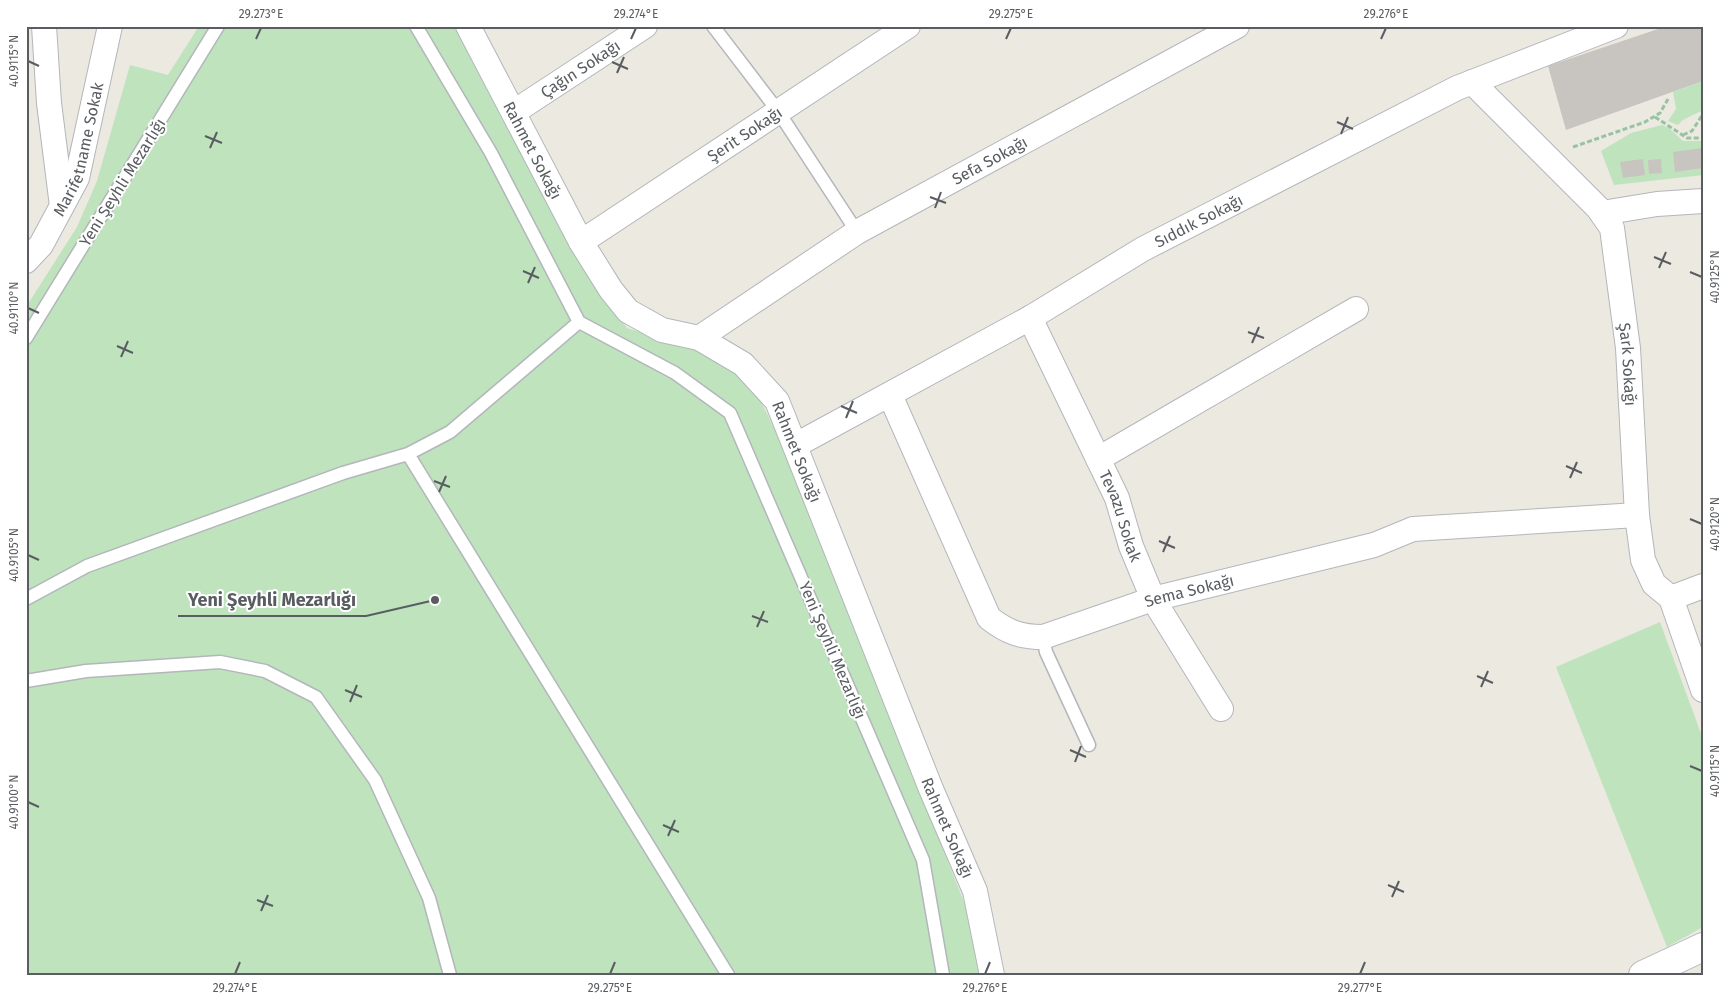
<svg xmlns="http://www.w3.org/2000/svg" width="1729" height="1001" viewBox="0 0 1729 1001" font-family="'Fira Sans',sans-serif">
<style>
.green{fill:#bee3bd}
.building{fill:#c8c5c0}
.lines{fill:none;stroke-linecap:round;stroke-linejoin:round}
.service-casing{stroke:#b3b6bb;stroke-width:15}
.minor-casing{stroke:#b3b6bb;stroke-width:26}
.tertiary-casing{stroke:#b3b6bb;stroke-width:30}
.path{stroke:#97c3a3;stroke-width:3;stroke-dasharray:5 2.5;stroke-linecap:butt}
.service{stroke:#fff;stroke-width:12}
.minor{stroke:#fff;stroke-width:24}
.tertiary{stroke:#fff;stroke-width:28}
.ticks{fill:none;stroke:#595d61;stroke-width:2}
.labels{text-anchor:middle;stroke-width:4;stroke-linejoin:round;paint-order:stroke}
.street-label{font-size:16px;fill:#595d61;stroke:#fff}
.leader{fill:none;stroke:#595d61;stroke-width:2}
.callout-dot{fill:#595d61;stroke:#fff;stroke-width:2}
.callout-label{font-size:18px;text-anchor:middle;font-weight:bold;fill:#595d61;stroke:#fff;stroke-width:4;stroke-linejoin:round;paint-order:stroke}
.neatline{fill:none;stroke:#595d61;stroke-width:2}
.ticks-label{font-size:12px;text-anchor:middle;fill:#595d61}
</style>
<rect width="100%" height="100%" fill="#ece9e0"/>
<!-- green -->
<path class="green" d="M199,26H457L581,260L627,328L692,349L723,363L744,377L760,400L777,433L968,912L979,975H26V307L77,227L97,181L130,65L168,75Z
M1703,81V110C1694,116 1685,116 1678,125L1668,121L1676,109L1673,92Z
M1662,125L1669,128L1683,141H1703V175L1614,185L1601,151L1631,133Z
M1660,622L1703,739V927L1667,947L1556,667Z"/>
<!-- building -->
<path class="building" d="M1667,26H1703V81L1566,130L1548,66Z
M1703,148V168L1675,172L1673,152Z
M1643,159L1645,175L1623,178L1620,162Z
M1661,159L1662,173L1649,174L1648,160Z"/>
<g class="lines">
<defs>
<path id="service" d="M416,26L491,153L579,322L675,373L730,413L923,860L943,975
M713,26L778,111L857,232
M26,338L218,26
M408,454L728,975
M26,599L87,566L343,473L408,454L450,432L579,322
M1043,637L1046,652L1089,745
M26,681L86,671L220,662L265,671L316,697L375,780L429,898L450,975"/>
<g id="minor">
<path d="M44,26L49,103L62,206"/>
<path id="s1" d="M468,26L581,242L611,290L628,311L662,330L699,338L743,364L777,401L931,789L975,891L992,975"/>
<path id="s2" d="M1472,82L1598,208L1612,228L1628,348L1637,515L1643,560L1654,584L1671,598L1703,690"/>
<path id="s3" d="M514,112L645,26"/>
<path d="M1602,213L1657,204L1703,201"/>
<path id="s4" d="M581,242L908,26"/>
<path id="s5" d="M26,261L41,245L77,178L110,26"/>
<path id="s6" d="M1030,318L1117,498L1131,546L1153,599L1221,709"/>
<path id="s7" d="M699,338L857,232L1237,26"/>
<path id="s8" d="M890,395L989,618C1007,632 1020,637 1043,637L1153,599L1374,545L1413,529L1637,515"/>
<path id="s9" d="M796,445L1030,318L1143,249L1457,88L1616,26"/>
<path d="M1098,459L1356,309"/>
<path d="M1671,598L1703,586"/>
</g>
<path id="tertiary" d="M1643,975L1703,947"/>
</defs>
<!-- service casing -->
<use href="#service" class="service-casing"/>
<!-- minor casing -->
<use href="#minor" class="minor-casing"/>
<!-- tertiary casing -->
<use href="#tertiary" class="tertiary-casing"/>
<!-- path -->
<path class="path" d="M1655,117L1687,138H1703
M1683,135L1692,131L1703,114
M1573,147L1645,122L1660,113L1668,99"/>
<!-- service -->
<use href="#service" class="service"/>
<!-- minor -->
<use href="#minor" class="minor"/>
<!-- tertiary -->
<use href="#tertiary" class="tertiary"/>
</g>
<!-- ticks -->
<path class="ticks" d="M256,39L261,28M631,39L636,28M1006,39L1011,28M1381,39L1386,28M28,61L39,66M612,62L628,69M617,73L624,57M1337,122L1353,129M1341,134L1348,117M205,136L222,143M210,148L217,132M930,197L946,203M935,208L941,192M1654,257L1671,264M1659,268L1666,252M523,271L539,278M1690,272L1702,277M528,283L535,267M28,308L39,313M1248,332L1264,338M1252,343L1259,327M117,346L133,353M121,357L128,341M841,406L857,413M846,418L853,401M1566,466L1582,473M1570,478L1577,462M434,481L450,487M439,492L446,476M1690,519L1702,524M1159,541L1175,548M1163,552L1170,536M28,555L39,560M752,616L768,622M757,627L764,611M1477,676L1493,683M1481,687L1488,671M345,690L362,697M350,702L357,685M1070,750L1086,757M1075,762L1081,746M1690,766L1702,771M28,802L39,807M663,825L679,832M668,836L675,820M1388,885L1404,892M1392,897L1399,881M257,900L273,906M261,911L268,895M235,974L240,962M610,974L615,962M985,974L990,962M1360,974L1365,962"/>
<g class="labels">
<!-- street labels -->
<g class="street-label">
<text dy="6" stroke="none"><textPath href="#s3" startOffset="79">Çağın Sokağı</textPath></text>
<text dy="6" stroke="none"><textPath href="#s4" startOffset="196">Şerit Sokağı</textPath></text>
<text dy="6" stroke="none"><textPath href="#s5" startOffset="126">Marifetname Sokak</textPath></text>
<text dy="6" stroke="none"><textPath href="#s1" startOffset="140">Rahmet Sokağı</textPath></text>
<text dy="6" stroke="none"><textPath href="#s7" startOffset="341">Sefa Sokağı</textPath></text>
<text transform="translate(122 182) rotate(-58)" y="6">Yeni Şeyhli Mezarlığı</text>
<text dy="6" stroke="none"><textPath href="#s9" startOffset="461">Sıddık Sokağı</textPath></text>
<text dy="6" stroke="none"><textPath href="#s2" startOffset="340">Şark Sokağı</textPath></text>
<text dy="6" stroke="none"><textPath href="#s1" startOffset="560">Rahmet Sokağı</textPath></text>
<text dy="6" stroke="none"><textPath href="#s6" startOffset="218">Tevazu Sokak</textPath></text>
<text dy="6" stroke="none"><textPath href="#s8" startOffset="456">Sema Sokağı</textPath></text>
<text transform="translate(833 650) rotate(67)" y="6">Yeni Şeyhli Mezarlığı</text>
<text dy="6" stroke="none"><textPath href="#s1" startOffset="965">Rahmet Sokağı</textPath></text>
</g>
</g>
<!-- callouts -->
<path class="leader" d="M435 600L366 616H178"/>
<circle class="callout-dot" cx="435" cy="600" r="5"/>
<g class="callout-label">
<text x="272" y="606">Yeni Şeyhli Mezarlığı</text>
</g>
<!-- border -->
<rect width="1729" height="1001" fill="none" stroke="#ffffff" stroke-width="55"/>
<rect x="28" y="28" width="1674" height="946" class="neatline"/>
<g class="ticks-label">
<text x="261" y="18">29.273°E</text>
<text x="636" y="18">29.274°E</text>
<text x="1011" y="18">29.275°E</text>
<text x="1386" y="18">29.276°E</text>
<text transform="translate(14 61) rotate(-90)" y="4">40.9115°N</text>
<text transform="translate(1715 277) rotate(-90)" y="4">40.9125°N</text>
<text transform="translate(14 308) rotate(-90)" y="4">40.9110°N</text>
<text transform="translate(1715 524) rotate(-90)" y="4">40.9120°N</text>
<text transform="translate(14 555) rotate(-90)" y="4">40.9105°N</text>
<text transform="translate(1715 771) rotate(-90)" y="4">40.9115°N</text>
<text transform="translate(14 802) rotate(-90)" y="4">40.9100°N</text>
<text x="235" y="992">29.274°E</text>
<text x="610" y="992">29.275°E</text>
<text x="985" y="992">29.276°E</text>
<text x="1360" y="992">29.277°E</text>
</g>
</svg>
